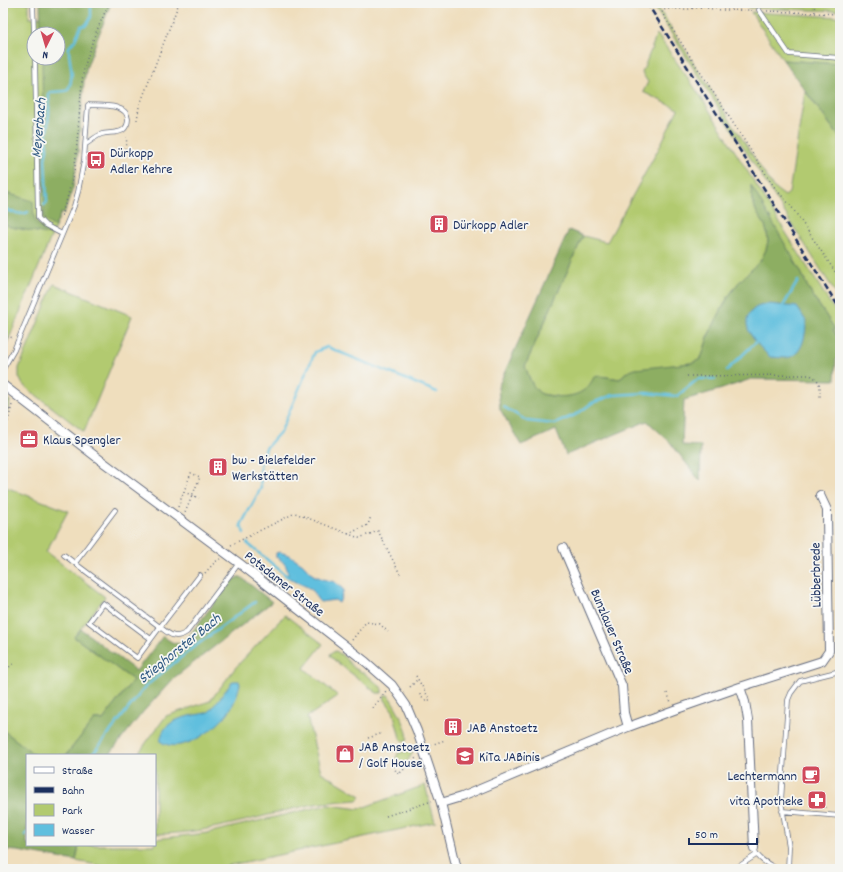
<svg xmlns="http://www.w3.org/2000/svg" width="843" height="872" viewBox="0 0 843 872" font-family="Dekko,sans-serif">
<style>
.green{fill:#b2ca6f;stroke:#667c66;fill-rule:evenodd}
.forest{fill:#8dae62;stroke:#546e60}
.water{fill:#60bfde;stroke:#3e779e}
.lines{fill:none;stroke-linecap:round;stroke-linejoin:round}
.stream{stroke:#60bfde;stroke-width:2.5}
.service-casing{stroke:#656c7f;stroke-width:5.5}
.minor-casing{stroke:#656c7f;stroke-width:10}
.path{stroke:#656c7f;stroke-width:1.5;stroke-dasharray:1 3;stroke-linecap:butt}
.service{stroke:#fff;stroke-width:4}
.minor{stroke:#fff;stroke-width:8}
.rail{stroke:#1b2f5e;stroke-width:2.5;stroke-dasharray:6 3;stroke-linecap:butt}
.labels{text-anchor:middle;stroke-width:3.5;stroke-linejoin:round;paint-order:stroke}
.poi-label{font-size:14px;fill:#1b2f5e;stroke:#f6f6f2;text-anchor:start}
.street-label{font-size:14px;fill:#1b2f5e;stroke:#f6f6f2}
.water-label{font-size:15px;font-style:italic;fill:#305a84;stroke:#f6f6f2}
</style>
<rect width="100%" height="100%" fill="#f6f6f2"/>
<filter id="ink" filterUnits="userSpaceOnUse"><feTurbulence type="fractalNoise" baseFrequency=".025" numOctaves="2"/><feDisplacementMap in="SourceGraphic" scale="8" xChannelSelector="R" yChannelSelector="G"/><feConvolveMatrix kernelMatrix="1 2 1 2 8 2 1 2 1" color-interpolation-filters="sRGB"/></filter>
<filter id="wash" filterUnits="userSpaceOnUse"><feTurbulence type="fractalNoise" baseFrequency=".012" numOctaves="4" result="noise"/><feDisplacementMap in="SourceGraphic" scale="16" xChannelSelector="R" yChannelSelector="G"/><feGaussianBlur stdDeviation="0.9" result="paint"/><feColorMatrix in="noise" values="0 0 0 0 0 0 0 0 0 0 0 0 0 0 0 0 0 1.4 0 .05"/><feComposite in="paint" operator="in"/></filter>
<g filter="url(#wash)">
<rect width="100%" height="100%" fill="#efdebd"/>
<!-- green -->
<path class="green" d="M3,3H29V18L42,17L89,48L61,213L3,353ZM34,34H58V58H34Z
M652,3H655L773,187L785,196L789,193L805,91L840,138V300Z
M745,3H840V11L748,8Z
M751,12L840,17V64L783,60Z
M657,34L701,97L840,319V341L833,330L835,329L809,290L801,272L751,186L752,200L757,213L765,225L767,233L768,241L766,250L760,261L739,282L728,297L709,334L702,356L699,360L691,363L625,373L620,379L600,376L581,393L573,396L560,397L541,394L532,385L525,366L583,236L607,242L659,148L678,109L643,92L648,82L642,73Z
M54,284L132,316L84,432L23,385L19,377V368Z
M3,486L68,511L46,552L105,597L74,637L133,680L103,720H94L66,755H35L3,730Z
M285,615L323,644L304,668L338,696L307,717L321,772L361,796L357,800C343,801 329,802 315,804C261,815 210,834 155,834V755H137L166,716L210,701L236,667Z
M336,651L342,655L354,668L367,675L382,688V693H377L374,691L333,659L330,655L331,653Z
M386,695H388C394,703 411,732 407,741H403L400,738L393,711L385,700L384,696Z
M406,751L413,752L407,762L401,766L397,765L395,761L398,753Z
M425,785L435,822L212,869H118L76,861L79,845H155V839L207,833L318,807L329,805L359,809Z"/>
<!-- forest -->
<path class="forest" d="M40,3H111L87,66L84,81L77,163L73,188L64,214L61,213L55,227L44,220L42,58H58V34H41Z
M783,60L840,64V138Z
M751,185L801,272L809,290L835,329L833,330L840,341V357L836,359L835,380L751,379L722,389L684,400L682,445L701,446L700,481L669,441L647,421L566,455L556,430L521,445L500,409L498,387L569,230L583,236L525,366C529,376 531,386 540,393C543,395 548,395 552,396C570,398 586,395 594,377L600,376L620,379L625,373L635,369L691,363L699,360L702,356L709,334L728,297L739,282L760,261L766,250L768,241L767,233L765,225L757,213L752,200Z
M3,192L33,201C34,223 33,223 52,235L10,227L3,223Z
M3,396L10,401L3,427Z
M238,577H241L272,602L175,677L143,712L109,755H66L94,720H103L133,680L74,637L81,629L136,671L163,636C171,642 177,647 186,640L230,582Z
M3,730L35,755H27V845H79L76,861L18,851L3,850Z"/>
<!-- water -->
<path class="water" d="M769,304L797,307L806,321C806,334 803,356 786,358C781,358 775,357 770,357C759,346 735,324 754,309C757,306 764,305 769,304Z
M280,552L291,556L303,564L313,575L323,579L335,582L344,590L339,603L335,600L320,602C316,599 316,595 313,591C307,585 295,583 288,577C288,567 285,562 276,557V553Z
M233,681H239L240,684C238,693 234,704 228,713C216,729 182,755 161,742C160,738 162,734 164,730C173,717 191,716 206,713L210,711Z"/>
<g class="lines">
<!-- stream -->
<path class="stream" d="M44,205L47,202L45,159L47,149L46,139L49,113V93C55,90 62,93 68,90C76,73 68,63 69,47L75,40L81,26L86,25L91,17V3
M3,207C9,212 22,216 28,212
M782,308L798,281
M727,370L757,341
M504,407L527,421L555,424L577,414L592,403L613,395L646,393L677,396L698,379H715
M244,533L241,525L261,488L260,466L266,448L281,431L315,352L327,347L437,392
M247,543L288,577
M92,755L146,686L190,650L255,602
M25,835L27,833"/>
</g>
</g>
<g filter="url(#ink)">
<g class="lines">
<defs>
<path id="service" d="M33,3L34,34
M759,10L789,54L840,58
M35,58L38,218L45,225L62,234
M3,369L14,350L74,206L78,192L84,160L88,105C100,106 127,103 128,119C128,123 126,128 123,130C117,134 108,132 102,134C96,136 91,141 86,144
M64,555L160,627L137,658L89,622L103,603L151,639
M75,563L115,510
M200,575L160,627C170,635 175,640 187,632L239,563
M782,811L840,816
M754,848C757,859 767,863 777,869
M737,869L738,867L756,855
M788,869L789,847L781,801L788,700L791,693L800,681L840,671"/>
<path id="minor" d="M3,385L99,459L239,563L366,662L392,685L406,705L417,731L441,803L457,869
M563,548L622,686L624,713L628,727
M740,687L745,702L748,720L754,848
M441,803L461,797L628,727L674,710L740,687L822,661L829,651L827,515V510L820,495"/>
</defs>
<!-- service casing -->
<use href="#service" class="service-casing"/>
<!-- minor casing -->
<use href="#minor" class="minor-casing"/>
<!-- path -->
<path class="path" d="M692,3C710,12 734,10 753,10
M814,3L815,13
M701,7L689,9H667L663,10L662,13L775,188L791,206L840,279
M767,11L840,14
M137,120L139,107L179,3
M125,149L127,144L126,137
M62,215H61L67,199L75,167L82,81L84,68L94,37L109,3
M3,335L13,338
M687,376L810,375C822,381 820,387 820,399
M3,415L7,413L11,407
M3,441L12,405
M184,492L199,498
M178,507L191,473L200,477L185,513
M348,534L368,525L371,516
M231,545L295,513L359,538L378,531L400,574
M205,573L215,562L220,559
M352,640L366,622L380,624L388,632
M3,672L13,664
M416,676L430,700H424L418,692
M410,687L417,680
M667,693L671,702
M373,708L386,691
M368,738L383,733
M431,745L445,740
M390,752L407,746L413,747
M393,762L396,772L399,774L417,757
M788,804L797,805
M814,806L828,807
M386,816L432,801"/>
<!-- service -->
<use href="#service" class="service"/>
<!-- minor -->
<use href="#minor" class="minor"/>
<!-- rail -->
<path class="rail" d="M647,3L840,309"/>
</g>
</g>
<!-- icons -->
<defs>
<symbol id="bus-square" viewBox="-11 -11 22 22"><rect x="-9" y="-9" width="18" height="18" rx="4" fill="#d1495b" stroke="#f6f6f2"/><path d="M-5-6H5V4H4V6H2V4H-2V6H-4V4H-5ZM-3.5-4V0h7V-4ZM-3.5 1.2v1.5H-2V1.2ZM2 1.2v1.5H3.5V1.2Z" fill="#fff"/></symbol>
<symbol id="building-square" viewBox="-11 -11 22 22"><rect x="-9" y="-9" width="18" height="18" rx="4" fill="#d1495b" stroke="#f6f6f2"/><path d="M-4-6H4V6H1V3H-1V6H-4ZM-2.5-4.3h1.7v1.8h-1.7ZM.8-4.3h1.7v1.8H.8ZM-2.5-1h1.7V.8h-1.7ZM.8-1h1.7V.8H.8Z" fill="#fff"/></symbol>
<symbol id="office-square" viewBox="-11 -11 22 22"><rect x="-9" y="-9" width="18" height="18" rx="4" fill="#d1495b" stroke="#f6f6f2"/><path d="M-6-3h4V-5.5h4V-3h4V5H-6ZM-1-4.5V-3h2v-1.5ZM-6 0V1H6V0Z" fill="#fff"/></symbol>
<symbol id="shop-square" viewBox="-11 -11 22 22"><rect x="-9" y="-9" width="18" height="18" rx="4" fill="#d1495b" stroke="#f6f6f2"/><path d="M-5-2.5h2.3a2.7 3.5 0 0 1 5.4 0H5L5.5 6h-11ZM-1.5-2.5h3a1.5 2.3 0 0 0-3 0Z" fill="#fff"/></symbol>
<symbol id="school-square" viewBox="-11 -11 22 22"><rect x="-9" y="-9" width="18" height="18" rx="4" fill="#d1495b" stroke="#f6f6f2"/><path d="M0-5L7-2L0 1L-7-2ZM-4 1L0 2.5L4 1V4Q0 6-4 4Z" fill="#fff"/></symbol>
<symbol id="cafe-square" viewBox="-11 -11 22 22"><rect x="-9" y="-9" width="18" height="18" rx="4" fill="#d1495b" stroke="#f6f6f2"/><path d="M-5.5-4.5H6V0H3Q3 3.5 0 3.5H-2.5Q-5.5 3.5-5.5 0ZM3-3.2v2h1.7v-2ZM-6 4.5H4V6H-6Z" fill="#fff"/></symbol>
<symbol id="pharmacy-square" viewBox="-11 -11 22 22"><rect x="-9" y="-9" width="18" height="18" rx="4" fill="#d1495b" stroke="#f6f6f2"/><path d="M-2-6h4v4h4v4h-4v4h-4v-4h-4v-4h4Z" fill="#fff"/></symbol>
</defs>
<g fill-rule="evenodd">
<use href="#bus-square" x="85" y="149" width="22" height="22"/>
<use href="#building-square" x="428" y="213" width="22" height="22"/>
<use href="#office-square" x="18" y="428" width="22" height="22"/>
<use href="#building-square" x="207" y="456" width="22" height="22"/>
<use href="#building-square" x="442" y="716" width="22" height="22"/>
<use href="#shop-square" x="334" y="743" width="22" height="22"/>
<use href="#school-square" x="454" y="745" width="22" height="22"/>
<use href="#cafe-square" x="800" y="764" width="22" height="22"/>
<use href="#pharmacy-square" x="806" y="789" width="22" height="22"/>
</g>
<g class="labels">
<!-- poi labels -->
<g class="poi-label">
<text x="110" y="157">Dürkopp<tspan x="110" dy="16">Adler Kehre</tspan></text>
<text x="453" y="229">Dürkopp Adler</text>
<text x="43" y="444">Klaus Spengler</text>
<text x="232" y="464">bw - Bielefelder<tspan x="232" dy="16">Werkstätten</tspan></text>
<text x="467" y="732">JAB Anstoetz</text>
<text x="359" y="751">JAB Anstoetz<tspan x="359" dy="16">/ Golf House</tspan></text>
<text x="479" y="761">KiTa JABinis</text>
<text x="797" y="780" text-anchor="end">Lechtermann</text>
<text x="803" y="805" text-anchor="end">vita Apotheke</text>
</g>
<!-- street labels -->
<g class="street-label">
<text transform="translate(815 575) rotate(-91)" y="5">Lübberbrede</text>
<text transform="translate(285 583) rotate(38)" y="5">Potsdamer Straße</text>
<text transform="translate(613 631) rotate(67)" y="5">Bunzlauer Straße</text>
</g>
<!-- water labels -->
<g class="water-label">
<text transform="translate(38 128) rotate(-85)" y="5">Meyerbach</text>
<text transform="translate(179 648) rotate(-39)" y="5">Stieghorster Bach</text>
</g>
</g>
<!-- margin -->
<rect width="843" height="872" fill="none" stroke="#f6f6f2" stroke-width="16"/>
<!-- legend -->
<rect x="26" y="754" width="130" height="92" fill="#f6f6f2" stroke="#9ea6b7"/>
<rect x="34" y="767" width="20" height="6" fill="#ffffff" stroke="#9ea6b7"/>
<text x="62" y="774" font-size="12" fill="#1b2f5e">Straße</text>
<rect x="34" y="787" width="20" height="6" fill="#1b2f5e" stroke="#9ea6b7"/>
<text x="62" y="794" font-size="12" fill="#1b2f5e">Bahn</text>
<rect x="34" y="804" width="20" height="12" fill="#b2ca6f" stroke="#9ea6b7"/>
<text x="62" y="814" font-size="12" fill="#1b2f5e">Park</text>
<rect x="34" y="824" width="20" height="12" fill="#60bfde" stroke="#9ea6b7"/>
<text x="62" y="834" font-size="12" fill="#1b2f5e">Wasser</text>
<!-- north arrow -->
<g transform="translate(46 46) rotate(185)"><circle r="19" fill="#f6f6f2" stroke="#9ea6b7"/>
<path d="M0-3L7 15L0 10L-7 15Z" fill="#d1495b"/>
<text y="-6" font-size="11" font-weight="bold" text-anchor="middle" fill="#1b2f5e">N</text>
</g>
<!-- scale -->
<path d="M689 838v6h68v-6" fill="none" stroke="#1b2f5e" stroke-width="2"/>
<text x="695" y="838" font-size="12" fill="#1b2f5e" stroke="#f6f6f2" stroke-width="3" paint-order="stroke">50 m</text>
</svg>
